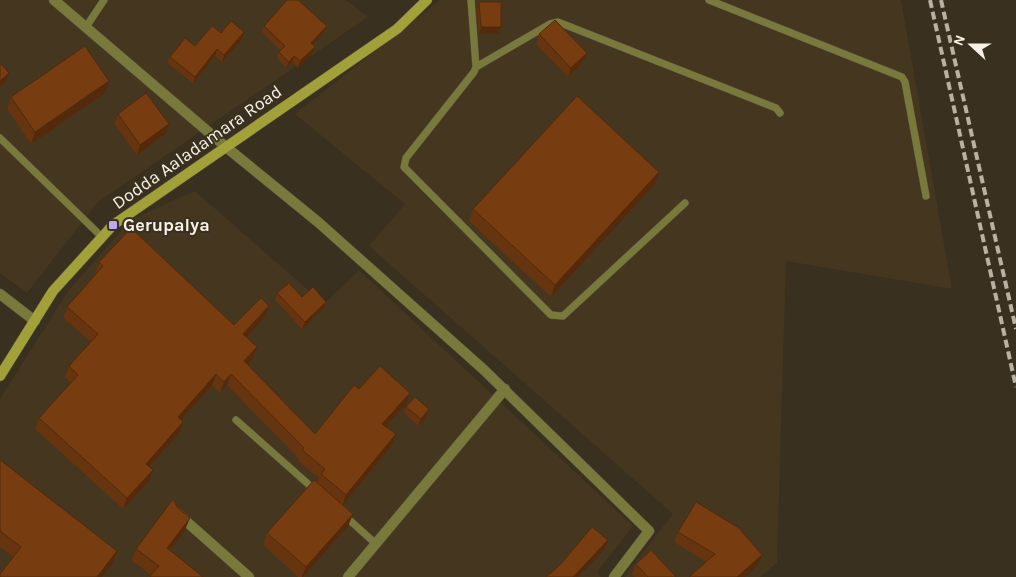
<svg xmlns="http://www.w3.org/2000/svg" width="1016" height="577" viewBox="0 0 1016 577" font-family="Karla,sans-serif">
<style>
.built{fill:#44361f}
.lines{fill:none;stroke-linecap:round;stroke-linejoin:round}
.lane-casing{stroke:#584f3f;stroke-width:8}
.street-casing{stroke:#584f3f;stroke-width:11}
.secondary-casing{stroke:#584f3f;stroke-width:11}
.lane{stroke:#79793c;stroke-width:7}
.street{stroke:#79793c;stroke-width:10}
.secondary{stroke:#a2a038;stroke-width:10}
.rail{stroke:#b8b1a4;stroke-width:4;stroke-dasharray:8 4;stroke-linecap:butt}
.wall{fill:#66340e}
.shaded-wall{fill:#532a0b}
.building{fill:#773c10;stroke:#532a0b}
.poi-dot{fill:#c2a8f2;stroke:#3a301f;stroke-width:2}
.labels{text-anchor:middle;stroke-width:4;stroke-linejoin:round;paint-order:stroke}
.street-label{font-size:18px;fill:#f7f1e6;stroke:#3a301f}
.poi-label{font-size:18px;font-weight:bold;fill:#f7f1e6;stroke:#3a301f;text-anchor:start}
</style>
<rect width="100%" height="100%" fill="#3a301f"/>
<!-- built -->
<path class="built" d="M0,0H346L368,17L98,202L27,293L0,273Z
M440,0H901L952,289L786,261L777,563L760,577H626L625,575L673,514L369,246L405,204L295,114Z
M195,191L324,304L359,270L633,526L597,572L601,577H0V399L68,291L132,219Z"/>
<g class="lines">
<defs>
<path id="lane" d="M471,0L476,67L474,72L406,158L404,167L551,315L563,316L685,203
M709,0L902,77L905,82L926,196
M86,27L104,0
M476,67L550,24L558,22L776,108L780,113
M0,138L102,237
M236,420L316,491
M345,516L376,544"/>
<path id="street" d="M54,0L226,147L318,222L483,369L649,531L614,577
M0,294L35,321
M178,514L249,577
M348,577L505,389"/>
<path id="secondary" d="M0,376L53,291L113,225L397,29L427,0"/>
</defs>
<!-- lane casing -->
<use href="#lane" class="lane-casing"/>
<!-- street casing -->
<use href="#street" class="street-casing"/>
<!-- secondary casing -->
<use href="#secondary" class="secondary-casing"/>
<!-- lane -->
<use href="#lane" class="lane"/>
<!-- street -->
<use href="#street" class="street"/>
<!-- secondary -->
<use href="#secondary" class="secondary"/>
<!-- rail -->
<path class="rail" d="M930,0L1016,387
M941,0L1016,329"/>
</g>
<!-- wall -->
<path class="wall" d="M479,2L501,27L499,34H479L477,9Z
M264,26H327L324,32L313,44L312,53L298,68L292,62L286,68L277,58L279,52L280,50L262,32Z
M244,32L242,39L222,62L215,56L193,83L167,63L170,57L221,33Z
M539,34L587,53L583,62L568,77L536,44Z
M105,93L31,144L7,109L11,97Z
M118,114L169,124L165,134L137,155L114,124Z
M655,184L551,297L469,221L473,209Z
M99,262L234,325L265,317L246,337L257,347L253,358L247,364L315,434L359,389L406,404L386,427L392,445L343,505L353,514L348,526L303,577H298L263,545L267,533L317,483L319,478L298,461L299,459L227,385L220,393L212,385L181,420L183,422L179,433L149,467V481L123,509L35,429L39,418L71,383L65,377L69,366L91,342L63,318L67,307L96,274L95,273Z
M277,293L302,297L326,302L324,308L302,329L275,300Z
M406,407L429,409L427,416L418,426L404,413Z
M0,460L117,551L113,563L13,557L0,547Z
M185,530L170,550L203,577H150L151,575L131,560L136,549Z
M678,532L758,565L745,577H689L706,562L674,542Z
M636,564L676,577H635L632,574Z"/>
<!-- shaded-wall -->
<path class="shaded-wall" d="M327,26L324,32L308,49L311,43Z
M481,27H501L499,34H479Z
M244,32L242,39L222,62L224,55Z
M315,47L312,53L298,68L300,61Z
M217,49L215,56L193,83L195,77Z
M587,53L583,62L568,77L571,68Z
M294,56L292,62L286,68L289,62Z
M9,73L5,82L0,87V81Z
M109,81L105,93L31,144L35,132Z
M169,124L165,134L137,155L140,145Z
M659,172L655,184L551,297L555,285Z
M326,302L324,308L302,329L305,322Z
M269,306L265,317L239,345L243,334Z
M257,347L253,358L240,372L244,361Z
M216,374L212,385L174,428L178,417Z
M231,374L227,385L220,393L224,382Z
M410,393L406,404L378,435L382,424Z
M429,409L427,416L418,426L421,419Z
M183,422L179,433L142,475L146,464Z
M396,434L392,445L342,506L346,495Z
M153,470L149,481L123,509L127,498Z
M353,514L348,526L303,577H302L306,567Z
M190,518L185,530L163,559L167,548Z
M608,540L605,549L578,577H573Z
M117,551L113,563L102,577H97Z
M762,555L758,565L745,577H737Z"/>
<!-- building -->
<path class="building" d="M287,0H298L327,26L311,43L315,47L300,61L294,56L289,62L279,52L285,46L264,26Z
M479,2H501V27H481Z
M555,20L587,53L571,68L539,34Z
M231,21L244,32L224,55L217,49L195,77L170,57L185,38L195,46L212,26L221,33Z
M85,46L109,81L35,132L11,97Z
M0,63L9,73L0,81Z
M146,93L169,124L140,145L118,114Z
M577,96L659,172L555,285L473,209Z
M131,228L234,325L261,298L269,306L243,334L257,347L244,361L315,434L354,385L359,389L380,366L410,393L382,424L396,434L346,495L321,474L325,469L302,450L304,448L231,374L224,382L216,374L178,417L183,422L146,464L153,470L127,498L39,418L78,375L69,366L98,334L67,307L103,266L99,262Z
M289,283L302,297L313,287L326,302L305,322L277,293Z
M415,397L429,409L421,419L406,407Z
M0,460L117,551L97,577H0V574L21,547L0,531Z
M314,480L353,514L306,567L267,533Z
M173,499L177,507L190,518L167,548L203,577H151L150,576L159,566L136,549Z
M696,502L739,528L762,555L737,577H689L715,554L678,532Z
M592,527L608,540L573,577H546L560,565Z
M651,550L676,577H648L636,564Z"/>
<!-- markers -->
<rect class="poi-dot" x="108" y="220" width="10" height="10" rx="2.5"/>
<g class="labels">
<!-- street labels -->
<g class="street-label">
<text transform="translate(197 147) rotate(-35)" y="6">Dodda Aaladamara Road</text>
</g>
<!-- poi labels -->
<g class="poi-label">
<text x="123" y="231">Gerupalya</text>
</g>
</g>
<!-- north arrow -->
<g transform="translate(971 45) rotate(291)" stroke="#3a301f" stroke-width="4" paint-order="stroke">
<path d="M0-4L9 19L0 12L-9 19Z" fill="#f7f1e6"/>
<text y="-8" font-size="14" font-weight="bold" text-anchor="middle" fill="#f7f1e6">N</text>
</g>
</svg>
